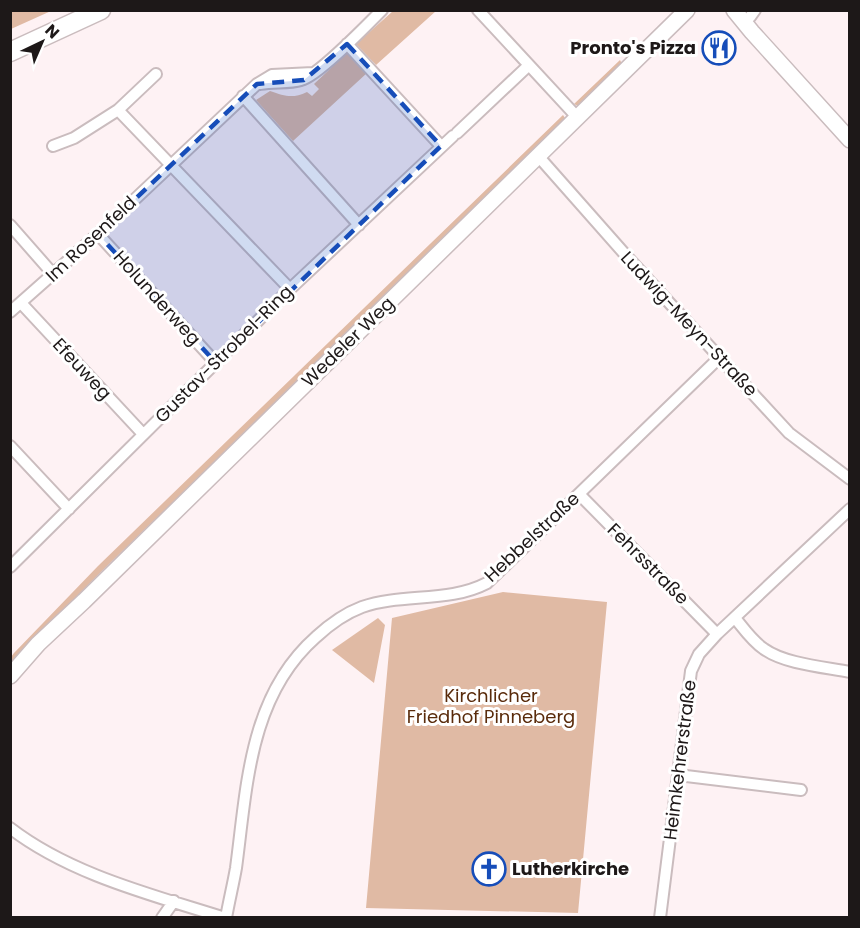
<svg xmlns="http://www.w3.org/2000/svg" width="860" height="928" viewBox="0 0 860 928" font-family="Poppins,sans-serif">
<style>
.green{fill:#e0baa4}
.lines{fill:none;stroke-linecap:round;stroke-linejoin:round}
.street-casing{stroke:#cabcbe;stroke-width:14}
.secondary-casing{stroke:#cabcbe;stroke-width:18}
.primary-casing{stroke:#cabcbe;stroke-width:21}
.street{stroke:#fff;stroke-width:10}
.secondary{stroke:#fff;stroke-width:15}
.primary{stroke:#fff;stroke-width:18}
.marked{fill:#164db9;fill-opacity:0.2;stroke:#164db9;stroke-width:4.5;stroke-dasharray:12 8;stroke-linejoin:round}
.labels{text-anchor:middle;stroke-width:6;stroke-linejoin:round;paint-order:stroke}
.poi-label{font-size:18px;font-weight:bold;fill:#1d1818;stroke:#fff;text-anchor:end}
.street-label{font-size:18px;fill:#1d1818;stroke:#fff}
.park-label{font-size:18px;fill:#592b0b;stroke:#fff}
</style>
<rect width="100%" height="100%" fill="#fef2f4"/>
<!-- green -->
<path class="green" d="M11,10H51V11L11,29Z
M393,11H436L376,65L356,44Z
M348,52L367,73L293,141L256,100L270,91C285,96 292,99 307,92L312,96L319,89L314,84Z
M620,60L622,64L584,104L578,106L574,104Z
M563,115L565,118L563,124L102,571L38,635L11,666V657L14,653L98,566Z
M503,592L607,602L578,913L366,908L392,618Z
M378,618L385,625L374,683L332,650Z"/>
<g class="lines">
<defs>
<path id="street" d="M478,10L578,118
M750,17L755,10
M347,44L441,146
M260,84C274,81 288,84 301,80C318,76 367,25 382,10
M243,96L359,225
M118,110L156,74
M457,133L528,66
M53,146L74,138L118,110L290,289
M539,157L630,260L789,433L850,479
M10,225L53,274
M98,234L216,363
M21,303L143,434
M10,312L98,234L257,84L272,75L313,73
M10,446L69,509
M579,494L717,634
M10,567L290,289L453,136
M735,618C744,629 752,641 764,649C785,664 824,667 850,672
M678,775L801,790
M10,828C71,875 153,895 225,918
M162,918L174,901
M226,918C229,901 233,885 236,868C247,786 249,696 316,637C329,625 346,613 362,607C402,593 449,603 487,583L720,357
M660,918L691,671L699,654L717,634L850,509"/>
<path id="secondary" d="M734,10L752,32L850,140
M10,676L38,644L84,601L687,10"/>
<path id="primary" d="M10,52L101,10"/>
</defs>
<!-- street casing -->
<use href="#street" class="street-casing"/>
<!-- secondary casing -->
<use href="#secondary" class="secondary-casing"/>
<!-- primary casing -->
<use href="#primary" class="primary-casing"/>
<!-- street -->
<use href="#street" class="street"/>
<!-- secondary -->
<use href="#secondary" class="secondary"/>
<!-- primary -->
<use href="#primary" class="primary"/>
</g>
<!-- marked area -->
<path class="marked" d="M347,44L441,146L216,363L98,234L257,84L304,80Z"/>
<!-- icons -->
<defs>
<symbol id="restaurant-ring" viewBox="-11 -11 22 22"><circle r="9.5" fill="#fff" stroke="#164db9" stroke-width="1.5"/><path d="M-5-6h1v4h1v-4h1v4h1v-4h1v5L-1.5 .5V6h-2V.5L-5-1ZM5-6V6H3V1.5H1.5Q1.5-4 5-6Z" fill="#164db9"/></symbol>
<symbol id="church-ring" viewBox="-11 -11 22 22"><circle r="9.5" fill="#fff" stroke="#164db9" stroke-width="1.5"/><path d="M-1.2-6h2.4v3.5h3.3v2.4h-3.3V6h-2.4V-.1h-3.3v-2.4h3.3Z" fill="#164db9"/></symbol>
</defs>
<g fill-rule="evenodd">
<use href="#restaurant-ring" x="700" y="29" width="38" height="38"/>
<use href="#church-ring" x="470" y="850" width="38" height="38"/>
</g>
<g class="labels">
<!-- poi labels -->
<g class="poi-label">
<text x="696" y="54">Pronto's Pizza</text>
<text x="512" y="875" text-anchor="start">Lutherkirche</text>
</g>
<!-- street labels -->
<g class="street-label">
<text transform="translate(91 239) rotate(-43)" y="6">Im Rosenfeld</text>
<text transform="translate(157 298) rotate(48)" y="6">Holunderweg</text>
<text transform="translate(689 324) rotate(47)" y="6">Ludwig-Meyn-Straße</text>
<text transform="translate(348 342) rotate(-44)" y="6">Wedeler Weg</text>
<text transform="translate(224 354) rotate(-45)" y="6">Gustav-Strobel-Ring</text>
<text transform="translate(82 369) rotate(47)" y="6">Efeuweg</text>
<text transform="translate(532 537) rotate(-43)" y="6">Hebbelstraße</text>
<text transform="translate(648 564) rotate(45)" y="6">Fehrsstraße</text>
<text transform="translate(680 760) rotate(-83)" y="6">Heimkehrerstraße</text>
</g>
<!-- park labels -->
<g class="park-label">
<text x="491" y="702">Kirchlicher<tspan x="491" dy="21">Friedhof Pinneberg</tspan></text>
</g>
</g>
<!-- border -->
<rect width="860" height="928" fill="none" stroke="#1d1818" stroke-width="24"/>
<!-- north arrow -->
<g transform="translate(42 42) rotate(44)" stroke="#ffffff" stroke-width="4.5" paint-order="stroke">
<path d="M0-4.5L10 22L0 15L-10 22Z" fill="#1d1818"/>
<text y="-9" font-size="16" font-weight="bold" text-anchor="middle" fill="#1d1818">N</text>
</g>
</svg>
